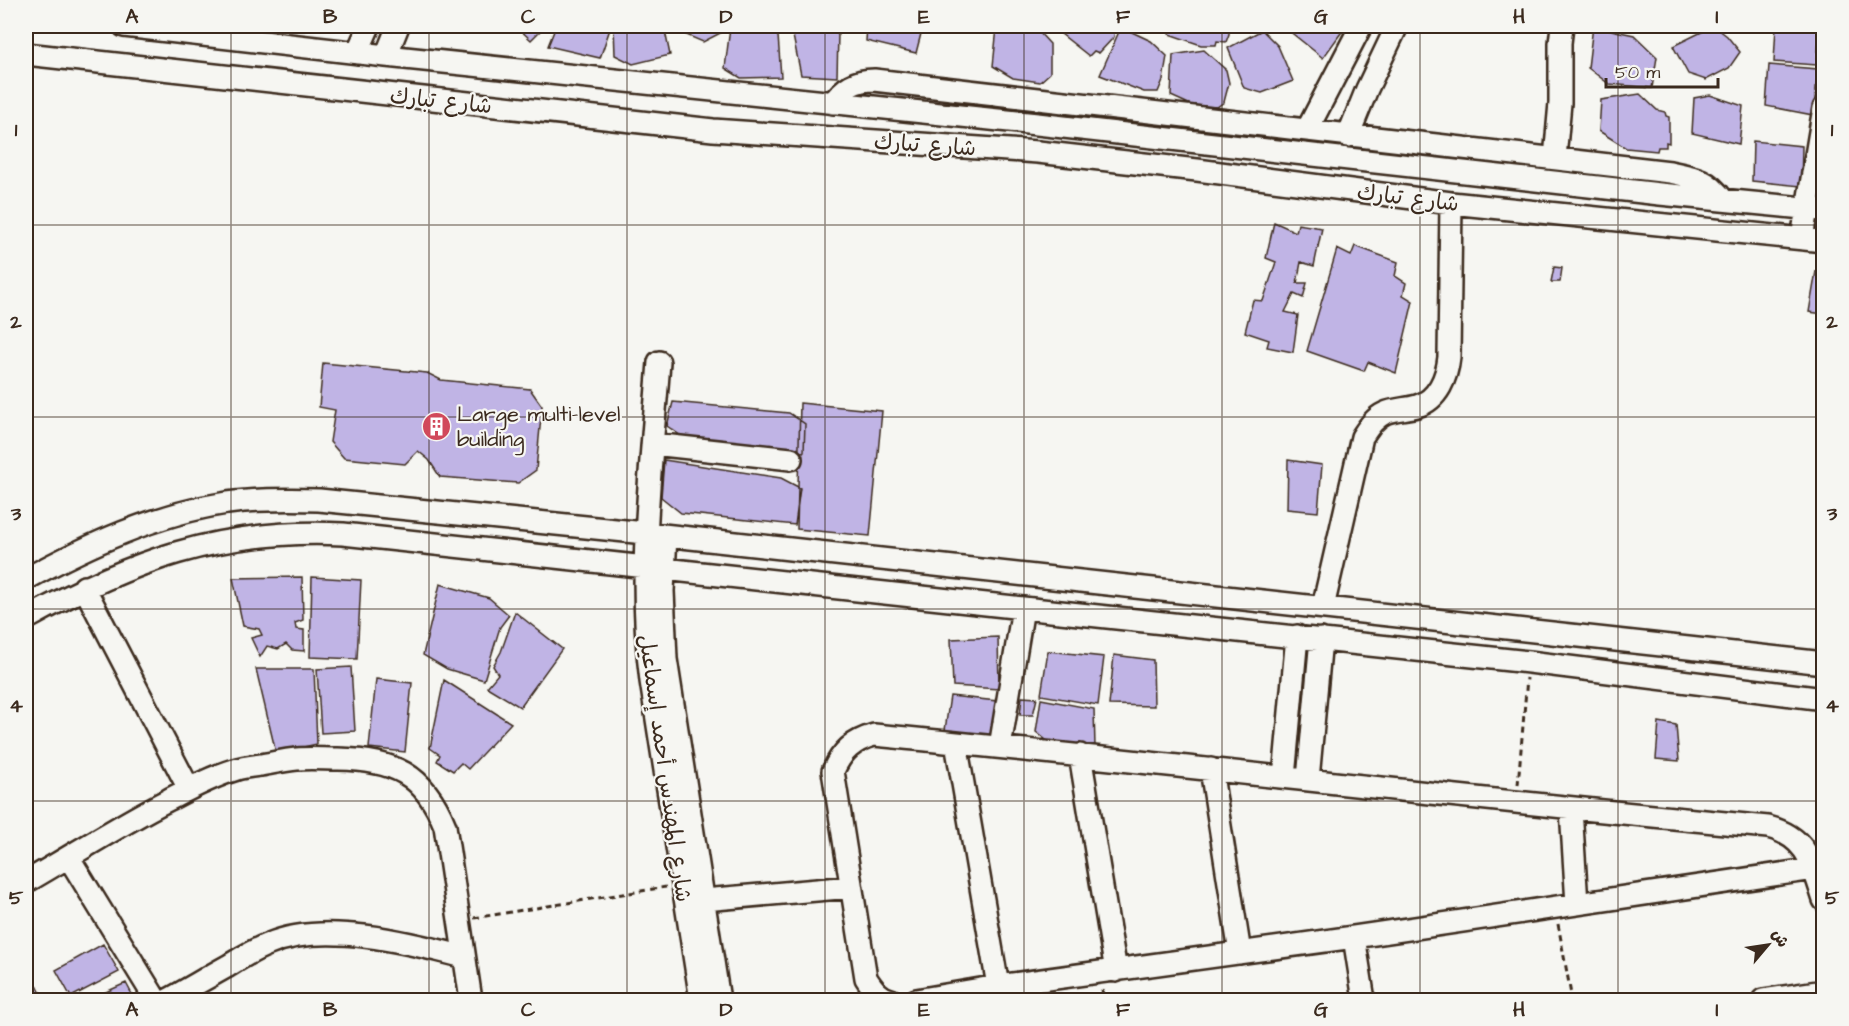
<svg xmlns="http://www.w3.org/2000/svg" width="1849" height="1026" viewBox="0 0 1849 1026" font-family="'Architects Daughter','Playpen Sans Arabic',sans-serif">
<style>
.building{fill:#c0b4e5;stroke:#3b2a1e;stroke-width:1.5}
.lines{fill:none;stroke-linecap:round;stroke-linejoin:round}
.minor-casing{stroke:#3b2a1e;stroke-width:26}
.path{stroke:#3b2a1e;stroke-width:3;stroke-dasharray:6 4.5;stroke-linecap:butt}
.minor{stroke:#f6f6f2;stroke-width:21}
.grid{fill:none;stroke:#3b2a1e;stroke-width:1.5;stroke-opacity:0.55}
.labels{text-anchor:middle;stroke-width:4.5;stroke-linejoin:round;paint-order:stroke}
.street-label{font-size:22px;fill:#3b2a1e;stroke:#f6f6f2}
.poi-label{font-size:22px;fill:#3b2a1e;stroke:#f6f6f2;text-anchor:start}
.neatline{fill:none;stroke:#3b2a1e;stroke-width:2}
.grid-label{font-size:20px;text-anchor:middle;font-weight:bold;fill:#3b2a1e}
</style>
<rect width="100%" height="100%" fill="#f6f6f2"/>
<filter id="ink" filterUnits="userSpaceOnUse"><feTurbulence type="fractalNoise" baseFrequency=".0167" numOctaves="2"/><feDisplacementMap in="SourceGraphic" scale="12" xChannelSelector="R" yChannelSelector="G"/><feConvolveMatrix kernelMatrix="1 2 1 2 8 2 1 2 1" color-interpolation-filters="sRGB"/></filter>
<g filter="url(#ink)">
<!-- building -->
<path class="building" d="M516,26H545L531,40Z
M556,26H611L600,58L548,46Z
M614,26H664L670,55L633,64L615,55Z
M679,26H730V28L703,42L684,34Z
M791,26H802L838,33L837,77L801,75Z
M867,26H923L916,53L866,41Z
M1051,26H1115L1114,37L1099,53L1094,51L1089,56Z
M1169,26H1229V34L1226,42L1217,41L1216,45H1201L1169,34Z
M1283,26H1346L1323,58Z
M1593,26L1634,35L1657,57L1652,88L1609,84L1588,68Z
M1714,26L1727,36L1740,52L1729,68L1706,80L1688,74L1673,46Z
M1776,26H1820L1817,65L1774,62Z
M1121,27L1151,41L1167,56L1163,80L1158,92H1144L1100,75Z
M730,28H754L778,36L781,77L741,78L725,68Z
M997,28L1037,30L1050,44V73L1040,82L1013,78L993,66Z
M1262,30L1278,46L1293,81L1262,93L1244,88L1228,48Z
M1204,50L1226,70L1229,83L1224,102L1217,107L1191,105L1171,96L1173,55Z
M1769,65L1818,69L1813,115L1766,106Z
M1640,94L1657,110L1665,112L1666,116L1669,117V143L1666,142V147H1658L1657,151L1626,148L1599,131L1601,100Z
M1710,95L1743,106L1739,144L1692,133L1694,98Z
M1753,141L1802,146L1801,186L1752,181Z
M1274,222L1296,232L1298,224L1322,228L1314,266L1301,262L1297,283H1307L1303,298L1294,294L1285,312L1298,315L1293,352L1267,347L1269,340L1245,332L1253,300L1263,301L1276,262L1266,258Z
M1355,246L1398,262L1395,276L1406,283L1403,295L1413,301L1396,373L1368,362L1364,371L1307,351L1337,249L1351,256Z
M1554,267L1562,268L1560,282H1551Z
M1816,271L1824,272V314L1809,312Z
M323,363L427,373L441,380L530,389L542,406L536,470L518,483L440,477L429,460L418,451L405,464L344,458L330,442L335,410L319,407Z
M673,402L789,413L805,424L804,452L687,440L667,426Z
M800,403L882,411L870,536L797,529Z
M664,460L781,478L800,488L795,525L681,513L661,497Z
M1288,460L1322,465L1318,512L1287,509Z
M302,577L303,620L295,623L296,629L304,630V651L292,650L286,644L278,649L267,646L260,657L251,638L262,635L259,629L243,626L233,578Z
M312,577L361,580L357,659L310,657Z
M440,584L489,598L509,615L500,627L484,680L447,669L423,655Z
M515,612L562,649L520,707L487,687L498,674L493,666L501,652Z
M998,637L999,689L953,686L951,639Z
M1048,651L1104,657L1098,705L1041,695Z
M1114,655L1153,660L1154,706L1109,705Z
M351,667L355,731L321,733L317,669Z
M256,669H314L317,744L276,753Z
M376,679L412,683L405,752L369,748Z
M444,680L511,723L468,769L461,763L453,771L437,761L440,755L430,748Z
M950,696L997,701L992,737H944Z
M1022,697L1037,698L1033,715H1020Z
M1041,699L1094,709L1095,747L1050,743L1036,732Z
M1659,722L1676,725L1679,761L1656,759Z
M103,944L119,972L71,997L56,970Z
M34,979L44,1000H26V983Z
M126,983L135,1000H88Z"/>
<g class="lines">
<defs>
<path id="minor" d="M124,26L386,56L1037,124L1660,194L1824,210
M357,53L369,26
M26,54L713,130L1038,152L1197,170L1451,203L1824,241
M386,56L398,26
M833,103C844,87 855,80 874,80L1670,172C1695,177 1708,179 1723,200
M1307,130L1361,26
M1348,136L1367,89L1397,26
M1555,158L1560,103V43L1562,26
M1802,238L1824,108
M659,362C651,468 637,575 651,681L701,1000
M653,444L791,459
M666,536L663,591L666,659L719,1000
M26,579C88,545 156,514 227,503C258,499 288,499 319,500L645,533L1824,663
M84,587L189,789
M1323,607L1362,437C1368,428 1374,418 1385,413C1394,409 1407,409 1417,406C1438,400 1447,377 1449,357L1451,203
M26,619C130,561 221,528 343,534L1023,608L1529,662L1824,699
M956,743L998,986
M1000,747L1023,608
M1080,755L1116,971
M1211,769L1240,953
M1284,777L1297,636
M1308,779L1321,639
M1571,809L1577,904
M69,858L156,1000
M26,882C73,855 119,825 168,800C189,789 211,777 234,770C242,767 252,766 261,765C273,763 285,760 297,759C310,758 324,759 338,759C393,760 424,773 445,826L471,1000
M704,900L851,887
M1354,937L1364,1000
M168,1000C188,989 208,977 228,966C241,958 255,949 269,944C324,921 408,942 464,957
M891,1000C879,997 873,989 866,978L833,771C842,751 853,741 874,735C1172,763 1470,800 1768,827C1808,837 1812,864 1824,900
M916,1000L998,986L1354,937L1814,869
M1763,1000L1824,991"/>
</defs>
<!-- minor casing -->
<use href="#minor" class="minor-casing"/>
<!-- path -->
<path class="path" d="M1518,785L1527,678
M474,918L666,887
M1558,924L1572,1000
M1102,990L1104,1000"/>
<!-- minor -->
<use href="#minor" class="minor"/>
</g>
</g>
<!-- grid -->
<path class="grid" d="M231,26V1000M429,26V1000M627,26V1000M825,26V1000M1024,26V1000M1222,26V1000M1420,26V1000M1618,26V1000M26,225H1824M26,417H1824M26,609H1824M26,801H1824"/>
<!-- icons -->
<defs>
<symbol id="building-disc" viewBox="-11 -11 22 22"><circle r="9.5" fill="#d1495b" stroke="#f6f6f2"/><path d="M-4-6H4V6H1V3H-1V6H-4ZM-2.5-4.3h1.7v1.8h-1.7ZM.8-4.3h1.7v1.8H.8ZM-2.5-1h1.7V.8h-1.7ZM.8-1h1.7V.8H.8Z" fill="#fff"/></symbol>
</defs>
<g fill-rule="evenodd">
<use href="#building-disc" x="420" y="410" width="33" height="33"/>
</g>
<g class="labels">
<!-- street labels -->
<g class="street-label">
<text transform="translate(441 100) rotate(6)" y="8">شارع تبارك</text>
<text transform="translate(925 144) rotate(4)" y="8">شارع تبارك</text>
<text transform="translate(1408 197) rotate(7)" y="8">شارع تبارك</text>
<text transform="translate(666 768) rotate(82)" y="8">شارع المهندس أحمد إسماعيل</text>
</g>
<!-- poi labels -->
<g class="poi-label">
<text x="457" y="421">Large multi-level<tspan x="457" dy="25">building</tspan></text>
</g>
</g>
<!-- margin -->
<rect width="1849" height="1026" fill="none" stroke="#f6f6f2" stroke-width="66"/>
<!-- north arrow -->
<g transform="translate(1768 945) rotate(61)" stroke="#f6f6f2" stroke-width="4.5" paint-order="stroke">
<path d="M0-4.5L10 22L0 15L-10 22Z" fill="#3b2a1e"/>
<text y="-9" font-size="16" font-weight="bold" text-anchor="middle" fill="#3b2a1e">ش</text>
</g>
<!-- scale -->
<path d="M1606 78v9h112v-9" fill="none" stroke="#3b2a1e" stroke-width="3"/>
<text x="1615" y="78" font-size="18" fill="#3b2a1e" stroke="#f6f6f2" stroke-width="4.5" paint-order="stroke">50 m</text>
<rect x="33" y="33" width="1783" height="960" class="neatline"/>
<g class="grid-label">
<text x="132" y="23">A</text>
<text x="330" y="23">B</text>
<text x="528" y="23">C</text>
<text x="726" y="23">D</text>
<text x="924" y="23">E</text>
<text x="1123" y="23">F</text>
<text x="1321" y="23">G</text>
<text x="1519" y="23">H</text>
<text x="1717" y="23">I</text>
<text x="16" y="136">1</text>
<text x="1832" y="136">1</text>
<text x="16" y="328">2</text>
<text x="1832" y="328">2</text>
<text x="16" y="520">3</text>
<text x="1832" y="520">3</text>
<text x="16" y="712">4</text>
<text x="1832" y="712">4</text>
<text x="16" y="904">5</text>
<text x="1832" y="904">5</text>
<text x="132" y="1016">A</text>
<text x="330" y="1016">B</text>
<text x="528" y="1016">C</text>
<text x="726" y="1016">D</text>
<text x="924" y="1016">E</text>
<text x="1123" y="1016">F</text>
<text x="1321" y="1016">G</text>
<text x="1519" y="1016">H</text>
<text x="1717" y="1016">I</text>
</g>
</svg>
